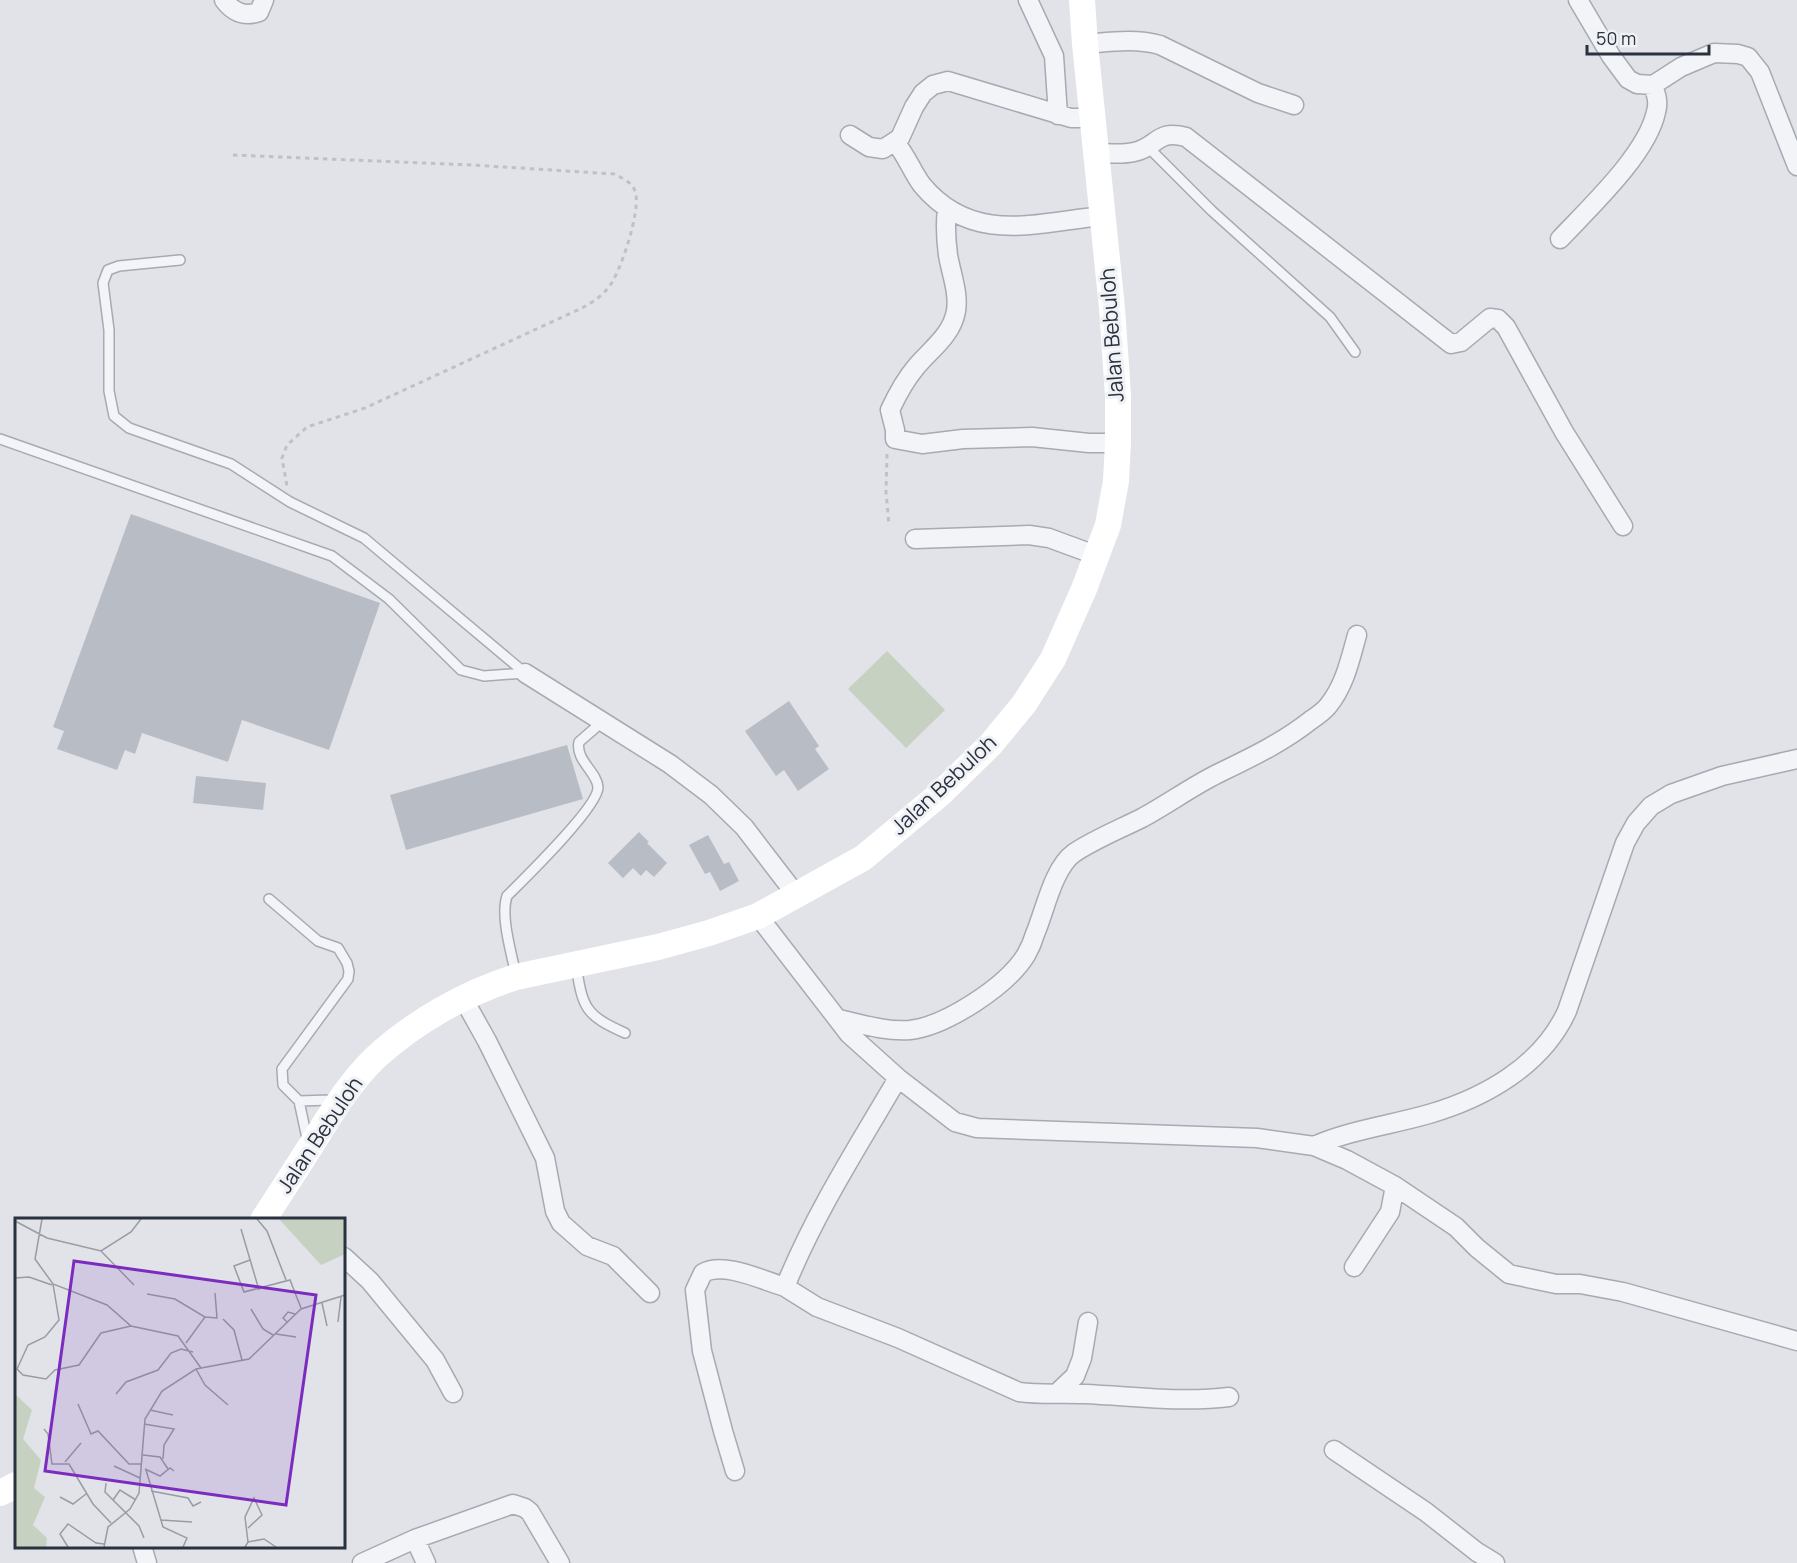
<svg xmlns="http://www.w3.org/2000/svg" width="1797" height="1563" viewBox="0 0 1797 1563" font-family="Manrope,sans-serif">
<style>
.green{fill:#c6d1c2}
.building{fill:#b8bcc5}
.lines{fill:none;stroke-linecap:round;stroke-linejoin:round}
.service-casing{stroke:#a6aab2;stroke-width:12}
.minor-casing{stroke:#a6aab2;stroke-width:21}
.path{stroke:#bfc1c7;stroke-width:3;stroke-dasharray:4.5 4.5;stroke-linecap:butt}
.service{stroke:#f3f4f7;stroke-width:9}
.minor{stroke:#f3f4f7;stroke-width:18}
.secondary{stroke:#fff;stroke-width:26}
.labels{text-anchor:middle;stroke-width:6;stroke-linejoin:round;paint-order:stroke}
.street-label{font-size:21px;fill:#2a313f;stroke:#f0f2f6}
.inset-road{fill:none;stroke:#989ca4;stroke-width:1.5}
.view{fill:#7b2cbf;fill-opacity:0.15;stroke:#7b2cbf;stroke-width:3}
.inset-edge{fill:none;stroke:#2a313f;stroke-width:3}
</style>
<rect width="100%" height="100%" fill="#e1e3e8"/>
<!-- green -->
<path class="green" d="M887,651L945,710L906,748L848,689Z"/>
<!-- building -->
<path class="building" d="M131,514L380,603L329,750L242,720L228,762L142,733L135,754L125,750L117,770L57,749L64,731L53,727Z
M789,701L819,746L815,749L829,769L798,791L784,770L776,776L745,731Z
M567,745L583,799L406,850L390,795Z
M196,776L266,783L263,810L193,803Z
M639,832L649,842L647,843L667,863L654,877L646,870L641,876L633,868L623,878L608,863Z
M708,835L724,864L729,862L739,881L720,891L710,872L705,874L689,845Z"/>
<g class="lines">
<defs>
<path id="service" d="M1148,147L1212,211L1330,317L1355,352
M180,260L119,266L108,270L103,283L109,330V391L114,416L129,428L231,464L290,502L364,538L525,673
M0,439L332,556L389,599L461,670L484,676L525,673
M269,899L318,941L338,948L347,963L349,971L348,979L282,1069L283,1085L299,1101L308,1143
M576,966C583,1007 584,1015 625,1033
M516,976C512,954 500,917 507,896C523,880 599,806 598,787C597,772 575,760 579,742L602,722
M299,1101L330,1100L336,1098"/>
<path id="minor" d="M224,0C233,12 244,17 259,12L264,0
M1028,0L1054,56L1058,115
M1578,0L1611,56L1628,79L1637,84L1653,85L1681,67L1714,53L1738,54L1748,57L1760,72L1797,166
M1085,44C1110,42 1135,38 1160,45L1258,93L1294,105
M850,135L869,147L883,149L900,138L914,107L923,93L933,85L948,81L1071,118H1092
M895,142C907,156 912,172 922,185C972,245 1035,223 1102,216
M1096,153C1108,153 1122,155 1134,152C1158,147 1156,129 1186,137L1451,344L1461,342L1490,318L1498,319L1506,327L1564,432L1623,526
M947,209C945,225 946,240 948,255C951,273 959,293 956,311C952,335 931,349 916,367C905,380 897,395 890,410L895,430V439L922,444L963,439L1032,437L1089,443H1118
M1560,239C1590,207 1647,154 1656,112C1659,102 1656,94 1653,85
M915,539L1029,535L1049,538L1098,556
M525,673L670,764L711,795L744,827L797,896
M758,916L849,1034L898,1078L955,1122L977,1128L1257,1138L1314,1146L1347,1160L1395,1186L1456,1227L1477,1248L1509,1274L1556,1284H1580L1623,1292L1797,1341
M463,998L487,1041L545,1158L555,1211L561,1223L587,1246L613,1256L650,1293
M839,1019C861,1024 887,1032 910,1030C946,1026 1007,986 1026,955C1030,948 1033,941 1035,934C1045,911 1053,868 1074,853C1095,839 1120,829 1142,818C1168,804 1191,787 1217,774C1250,758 1282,743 1311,720C1317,716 1324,711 1328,706C1345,685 1350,660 1357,635
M898,1078C858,1146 815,1213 785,1287L817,1307L898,1338L1019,1392C1040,1395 1062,1393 1084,1394C1133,1396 1181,1403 1229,1397
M1314,1146C1350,1130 1391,1125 1429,1114C1484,1098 1542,1066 1567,1011L1625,843L1636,823L1651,806L1671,794L1722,776L1797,759
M344,1257L370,1281L435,1360L453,1393
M1354,1267L1390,1212L1395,1186
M1057,1393L1075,1376L1082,1358L1088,1322
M1334,1450L1426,1512L1477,1552L1495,1563
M735,1471L723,1431L702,1351L695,1290L703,1273C724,1261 764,1281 785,1287
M415,1539L426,1563
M142,1546L147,1563
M362,1563L415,1539L513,1504L525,1508L530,1512L560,1563"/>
</defs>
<!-- service casing -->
<use href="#service" class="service-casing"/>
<!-- minor casing -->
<use href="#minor" class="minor-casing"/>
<!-- path -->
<path class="path" d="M233,155L472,165L614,174C622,178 632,182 635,191C642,208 620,275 608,288C601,297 591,303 582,308L365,408L307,427L287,445L282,458L287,486
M887,454L886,492L889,525"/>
<!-- service -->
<use href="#service" class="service"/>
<!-- minor -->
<use href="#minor" class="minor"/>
<!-- secondary -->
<path class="secondary" d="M263,1220C279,1195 295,1171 310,1147C330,1116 348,1084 375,1058C414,1022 465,993 516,977L658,947L709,933L758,916L863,858L940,794L991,744L1024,704L1053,659L1084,589L1108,525L1116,481L1118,443V395L1112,308L1085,44L1082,0
M0,1493L16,1485"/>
</g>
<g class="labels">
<!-- street labels -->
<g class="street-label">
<text transform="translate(1112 335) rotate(-94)" y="7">Jalan Bebuloh</text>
<text transform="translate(944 785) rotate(-43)" y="7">Jalan Bebuloh</text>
<text transform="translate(320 1135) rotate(-56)" y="7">Jalan Bebuloh</text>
</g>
</g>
<!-- overview -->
<g transform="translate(15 1218)">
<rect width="330" height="330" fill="#e1e3e8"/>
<path d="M264,1H330V36L306,47ZM0,176L17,192L8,221L26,242L19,270L30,279L18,307L32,320L31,329H0Z" fill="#c6d1c2"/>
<path class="inset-road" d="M27,1L20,41L38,66L92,87L116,108L163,118L186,150M242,1L252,13L271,62M0,3L32,20L86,33L116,14L126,1M226,11L244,72M86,33L119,67M235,42L219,48L229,74L275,62L286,90M0,60L14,59L37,67M38,66L44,102L30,119L13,127L2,151L8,157L31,161L40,152L64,147L86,115L116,108M132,76L160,81L190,99L171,125M307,85L312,108M236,91L248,111L258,117M190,99L202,100L200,75M208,101L219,112L227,142M272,104L268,100L273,94L280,96M323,104L326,79M261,116L281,119M181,151L190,167L213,187M101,176L111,164L143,152L156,135L166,131L178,134M63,186L76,216L83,213L114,246H127M135,192L158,197M129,206L159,211L149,227L148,241M29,211L33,216L37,246H54L78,286L96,305M128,237L145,239L153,251M50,244L66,225M99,248L125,260M130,251L145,258L155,250L159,253M131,252L148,309L172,320L168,329M91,265L90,274L124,308L129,320M136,273L173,280L178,288L186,284M45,279L58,286L71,276M98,282L105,272L121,282M146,302L177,304M233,310L247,297L239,280L230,299L233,324M53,329L45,316L53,306L81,325L89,326M89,329L93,309L115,291L124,275L130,201L147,173L181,151L234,141L286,91L330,77M230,329L233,324L249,321L261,329"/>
<path class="view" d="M59,43L301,77L271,287L30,253Z"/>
<rect width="330" height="330" class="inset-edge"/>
</g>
<!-- scale -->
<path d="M1587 45v9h122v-9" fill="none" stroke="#2a313f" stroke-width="3"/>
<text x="1596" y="45" font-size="18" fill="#2a313f" stroke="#f0f2f6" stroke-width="4.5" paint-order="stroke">50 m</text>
</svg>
